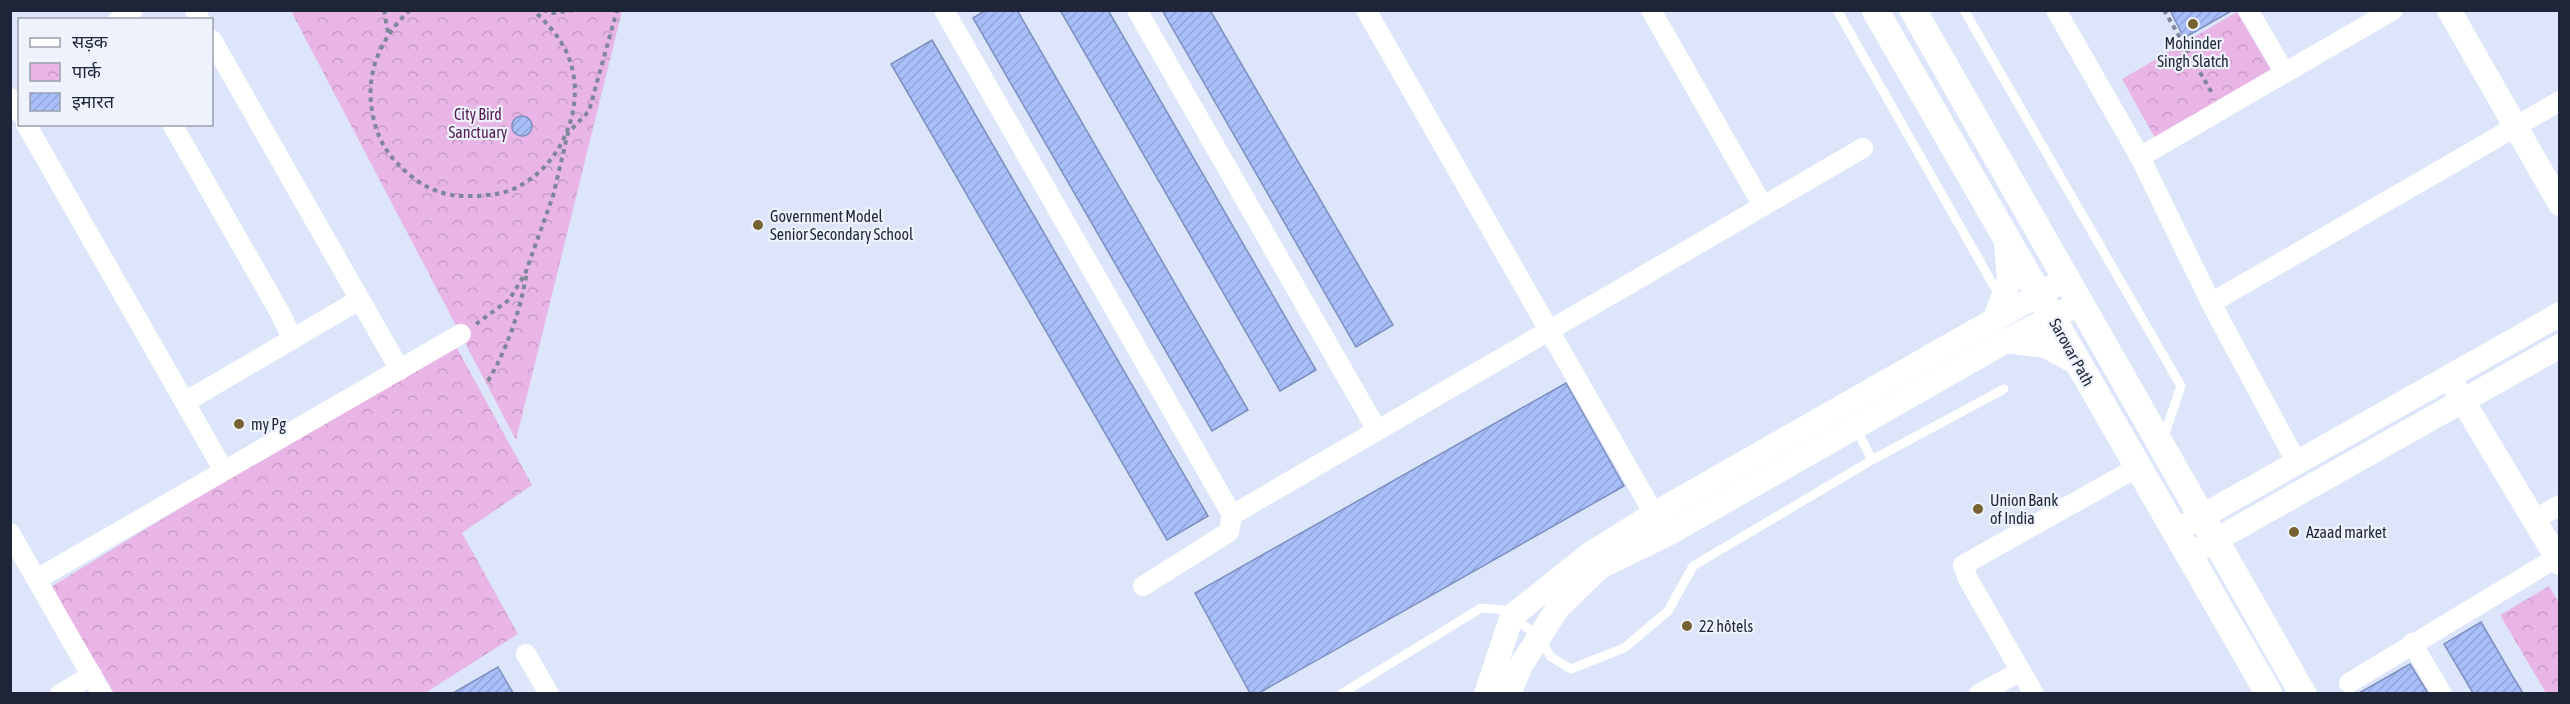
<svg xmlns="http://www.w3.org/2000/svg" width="2570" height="704" viewBox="0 0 2570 704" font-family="'Asap Condensed','Noto Sans Devanagari',sans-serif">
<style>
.park{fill:url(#park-crowns)}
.building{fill:url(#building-hatch);stroke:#7c8fbf;stroke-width:1.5}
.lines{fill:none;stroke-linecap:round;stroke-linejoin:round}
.path{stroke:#7e869a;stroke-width:4;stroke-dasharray:4.5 4.5;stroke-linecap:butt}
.service{stroke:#fff;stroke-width:9}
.minor{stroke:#fff;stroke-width:20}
.tertiary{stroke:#fff;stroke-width:24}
.secondary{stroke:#fff;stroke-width:27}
.poi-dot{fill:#776332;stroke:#eef2fd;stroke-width:2}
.labels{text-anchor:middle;stroke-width:4.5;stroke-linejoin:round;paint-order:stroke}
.poi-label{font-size:16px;fill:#1e2538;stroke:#eef2fd;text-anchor:start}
.park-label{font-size:16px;fill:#551a56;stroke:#eef2fd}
.street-label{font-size:16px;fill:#1e2538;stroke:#eef2fd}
</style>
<defs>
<pattern id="park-crowns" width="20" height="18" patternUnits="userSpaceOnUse" patternTransform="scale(1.5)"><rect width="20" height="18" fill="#e8b5e6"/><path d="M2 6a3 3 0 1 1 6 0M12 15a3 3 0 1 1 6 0" fill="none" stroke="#c79cc6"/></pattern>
<pattern id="building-hatch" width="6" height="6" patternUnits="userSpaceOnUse" patternTransform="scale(1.5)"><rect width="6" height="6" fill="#a8bffa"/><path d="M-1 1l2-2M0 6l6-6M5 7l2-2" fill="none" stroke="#90a4d7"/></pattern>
</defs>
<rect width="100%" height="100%" fill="#dce5fa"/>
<!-- park -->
<path class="park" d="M291,11H622L516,440Z
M2237,12L2271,70L2155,138L2122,79Z
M453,341L532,485L462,533L518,634L425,693H114L51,587Z
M2549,586L2559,603V693H2546L2500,615Z"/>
<!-- building -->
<path class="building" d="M986,10H1017L1248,410L1212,431L973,18Z
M1060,10H1108L1316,370L1280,391Z
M1162,10H1210L1393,325L1356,347Z
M2170,10H2233L2184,38Z
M932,40L1208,516L1167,540L891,64Z
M512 126a10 10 0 1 1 20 0a10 10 0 1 1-20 0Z
M1566,383L1624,486L1259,693H1250L1195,593Z
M2481,622L2513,677L2523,693H2473L2444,644Z
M2410,664L2428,693H2359Z
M498,667L513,693H453Z"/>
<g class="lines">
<!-- path -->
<path class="path" d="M384,10L388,33
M410,10C380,38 364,75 373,116C378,142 391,160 411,176C428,190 448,197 470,196C488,196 507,194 523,184C567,158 589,96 565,49C557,34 546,22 533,10
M543,10L553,13L574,10
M2164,10L2212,93
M476,324L509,300L525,274L553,196L568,133L589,111L617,10
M488,381C508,347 520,311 527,272"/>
<!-- service -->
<path class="service" d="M1837,10L1999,295
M1964,10L2181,386L2163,439
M1856,428L1872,460L2004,389
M1341,694L1481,608L1504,610L1539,637L1551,657L1571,669L1624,648L1668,611L1693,566L1872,460"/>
<!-- minor -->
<path class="minor" d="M195,10L200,20
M944,10L1232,515L1229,532L1143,586
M1137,10L1377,430
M1366,10L1661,526
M1651,10L1763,206
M2056,10L2140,157L2211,303L2297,463
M2248,10L2285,73
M118,20L133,10
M212,40L400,370
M10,98L20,113
M26,124L224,471
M172,124L279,311L292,338
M2140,157L2393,10
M2211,303L2560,101
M185,402L359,300
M1232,515L1863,148
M2534,520L2560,505
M10,533L102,694
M37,579L461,334
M2412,643L2442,694
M526,654L549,694
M2349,683L2556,558
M60,694L92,675
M1979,694L2021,671
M2034,694L1968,579L1963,565L2138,467"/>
<!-- tertiary -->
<path class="tertiary" d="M2449,10L2560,204
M1995,318L2009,281L2006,240
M2006,341L2045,346L2077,363
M2454,386L2560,563
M2176,531L2560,314
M2189,555L2560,346
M1486,694L1512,616L1590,554L1654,514L2066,279
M1509,694L1521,665L1558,608L1600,567L1666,535L2006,341L2080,303"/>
<!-- secondary -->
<path class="secondary" d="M1875,10L2269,694
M1913,10L2303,694"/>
</g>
<!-- markers -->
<g class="poi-dot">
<circle cx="2193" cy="24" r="6"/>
<circle cx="758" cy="225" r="6"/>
<circle cx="239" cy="424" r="6"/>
<circle cx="1978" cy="509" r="6"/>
<circle cx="2294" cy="532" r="6"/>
<circle cx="1687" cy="626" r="6"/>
</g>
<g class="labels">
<!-- poi labels -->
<g class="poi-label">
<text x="2193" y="49" text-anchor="middle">Mohinder<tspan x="2193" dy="18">Singh Slatch</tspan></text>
<text x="770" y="222">Government Model<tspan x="770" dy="18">Senior Secondary School</tspan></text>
<text x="251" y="430">my Pg</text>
<text x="1990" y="506">Union Bank<tspan x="1990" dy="18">of India</tspan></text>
<text x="2306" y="538">Azaad market</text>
<text x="1699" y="632">22 hôtels</text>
</g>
<!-- park labels -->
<g class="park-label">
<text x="478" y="120">City Bird<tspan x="478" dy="18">Sanctuary</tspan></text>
</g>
<!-- street labels -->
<g class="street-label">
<text transform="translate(2072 352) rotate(61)" y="6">Sarovar Path</text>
</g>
</g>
<!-- border -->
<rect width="2570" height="704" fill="none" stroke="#1e2538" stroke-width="24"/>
<!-- legend -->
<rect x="18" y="18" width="195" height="108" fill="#eef2fd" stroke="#9ba0ae" stroke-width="1.5"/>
<rect x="30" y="38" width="30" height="9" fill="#ffffff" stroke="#9ba0ae" stroke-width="1.5"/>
<text x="72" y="48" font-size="18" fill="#1e2538">सड़क</text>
<rect x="30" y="63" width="30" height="18" fill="url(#park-crowns)" stroke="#9ba0ae" stroke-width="1.5"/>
<text x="72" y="78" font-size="18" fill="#1e2538">पार्क</text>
<rect x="30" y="93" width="30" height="18" fill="url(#building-hatch)" stroke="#9ba0ae" stroke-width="1.5"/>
<text x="72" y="108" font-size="18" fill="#1e2538">इमारत</text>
</svg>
